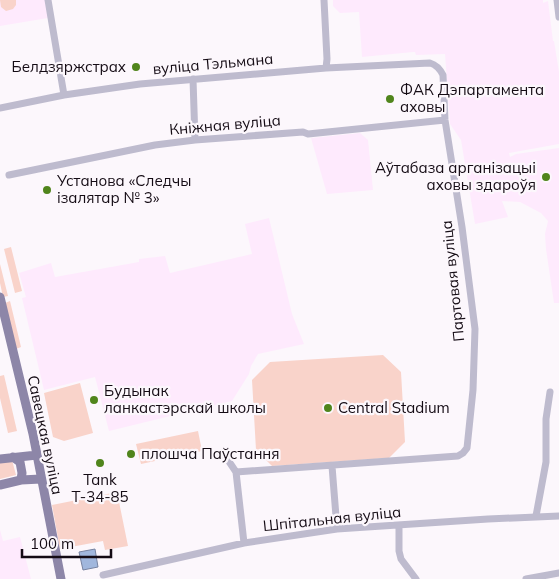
<svg xmlns="http://www.w3.org/2000/svg" width="559" height="579" viewBox="0 0 559 579" font-family="Mulish,sans-serif">
<style>
.built{fill:#feeafd}
.green{fill:#f9d3ca}
.water{fill:#a1b7dd;stroke:#7783a1}
.lines{fill:none;stroke-linecap:round;stroke-linejoin:round}
.minor{stroke:#bebbce;stroke-width:7}
.major{stroke:#8d86a8;stroke-width:9}
.poi-dot{fill:#50851c;stroke:#fcf7fc;stroke-width:2}
.labels{text-anchor:middle;stroke-width:4.5;stroke-linejoin:round;paint-order:stroke}
.street-label{font-size:15px;fill:#140b14;stroke:#fcf7fc}
.poi-label{font-size:15px;fill:#140b14;stroke:#fcf7fc;text-anchor:start}
</style>
<rect width="100%" height="100%" fill="#fcf7fc"/>
<!-- built -->
<path class="built" d="M0,0H45L48,18L0,26Z
M333,0H543V3L548,1L553,41H554L559,72V144L509,153L510,157L516,154L559,148V303H554L546,249L545,234L548,221L541,213L520,202L502,201L508,217L475,224L461,140L450,124L445,54L416,55L415,52H413L362,57L359,12L340,13L333,6Z
M360,133L368,140L373,190L327,194L311,138Z
M269,218L292,314L304,344L258,354L251,366L249,374L232,401L109,431L95,377L44,390L22,298L26,297L19,273L51,263L55,277L139,262V259L165,256L170,273L252,254L245,224Z
M0,530L3,541L20,537L31,579H0Z"/>
<!-- green -->
<path class="green" d="M0,0H16V5L13,9L6,11L1,7Z
M11,247L22,291L15,293L4,249Z
M0,264L8,296L3,297L0,283Z
M10,301L21,347L16,349L5,303Z
M383,355L401,372L405,442L389,458L272,466L256,450L252,380L270,362Z
M4,375L17,431L8,433L0,398V376Z
M80,383L93,433L64,441L53,437L44,393Z
M198,431L202,451L141,464L136,444Z
M12,460L16,475L0,479V463Z
M117,492L128,546L105,550L103,541L60,549L52,505Z"/>
<!-- water -->
<path class="water" d="M95,549L98,567L83,570L79,552Z"/>
<g class="lines">
<!-- minor -->
<path class="minor" d="M48,0L64,95
M324,0L327,59L326,68
M557,0L559,17
M193,79L195,140
M0,108L64,95L140,84L326,68L430,63C437,65 440,69 443,75L445,120L462,227L475,329L473,390L467,448L463,453L458,456L236,472
M9,175L155,145L195,140L303,132L308,134L445,120
M219,453L226,457L236,472
M332,466L337,529
M236,472L244,543
M536,516L546,462V419L550,392
M399,526V551L401,559L416,579
M103,575L244,543L337,529L488,519L559,516
M526,579L559,573"/>
<!-- major -->
<path class="major" d="M0,297L33,434L61,579
M13,457L20,462L22,473L21,480
M0,459L37,455
M0,485L21,480L41,479"/>
</g>
<!-- markers -->
<g class="poi-dot">
<circle cx="136" cy="67" r="5"/>
<circle cx="390" cy="99" r="5"/>
<circle cx="546" cy="177" r="5"/>
<circle cx="47" cy="190" r="5"/>
<circle cx="94" cy="400" r="5"/>
<circle cx="328" cy="408" r="5"/>
<circle cx="131" cy="454" r="5"/>
<circle cx="100" cy="463" r="5"/>
</g>
<g class="labels">
<!-- street labels -->
<g class="street-label">
<text transform="translate(213 64) rotate(-5)" y="5">вуліца Тэльмана</text>
<text transform="translate(225 125) rotate(-5)" y="5">Кніжная вуліца</text>
<text transform="translate(453 281) rotate(-96)" y="5">Партовая вуліца</text>
<text transform="translate(45 435) rotate(78)" y="5">Савецкая вуліца</text>
<text transform="translate(332 519) rotate(-6)" y="5">Шпітальная вуліца</text>
</g>
<!-- poi labels -->
<g class="poi-label">
<text x="126" y="72" text-anchor="end">Белдзяржстрах</text>
<text x="400" y="95">ФАК Дэпартамента<tspan x="400" dy="17">аховы</tspan></text>
<text x="536" y="173" text-anchor="end">Аўтабаза арганізацыі<tspan x="536" dy="17">аховы здароўя</tspan></text>
<text x="57" y="186">Установа «Следчы<tspan x="57" dy="17">ізалятар № 3»</tspan></text>
<text x="104" y="396">Будынак<tspan x="104" dy="17">ланкастэрскай школы</tspan></text>
<text x="338" y="413">Central Stadium</text>
<text x="141" y="459">плошча Паўстання</text>
<text x="100" y="485" text-anchor="middle">Tank<tspan x="100" dy="17">T-34-85</tspan></text>
</g>
</g>
<!-- scale -->
<path d="M22 549v8h89v-8" fill="none" stroke="#140b14" stroke-width="2.5"/>
<text x="30" y="549" font-size="15" fill="#140b14" stroke="#fcf7fc" stroke-width="4" paint-order="stroke">100 m</text>
</svg>
